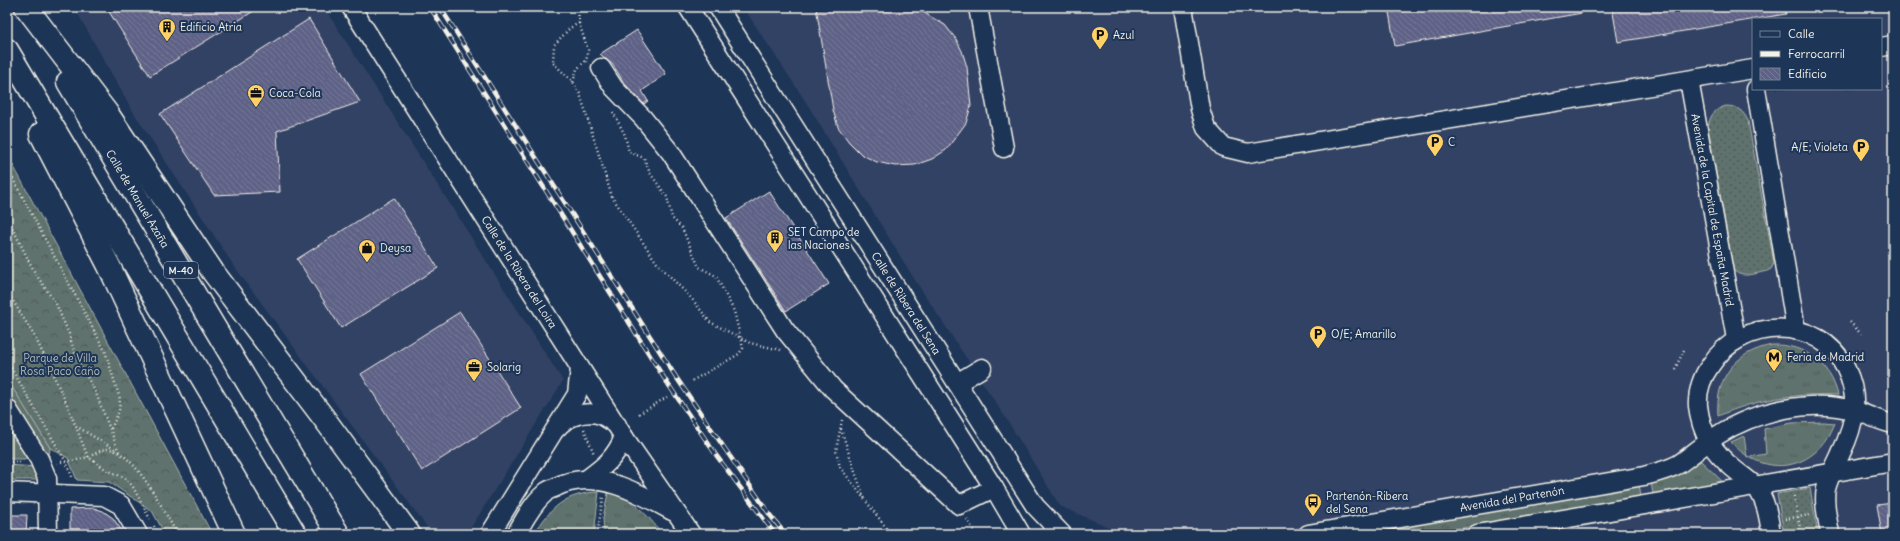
<svg xmlns="http://www.w3.org/2000/svg" width="1900" height="541" viewBox="0 0 1900 541" font-family="Delius,sans-serif">
<style>
.built{fill:#314265;fill-rule:evenodd}
.grass{fill:url(#grass-tufts);stroke:#a9b2aa}
.forest{fill:url(#forest-crowns);stroke:#a9b2aa}
.garden{fill:url(#garden-dots);stroke:#a9b2aa}
.pitch{fill:#5e726d;stroke:#a9b2aa}
.building{fill:url(#building-back-hatch);stroke:#f4f1e8}
.lines{fill:none;stroke-linecap:round;stroke-linejoin:round}
.minor-casing{stroke:#f4f1e8;stroke-width:21}
.highway-casing{stroke:#f4f1e8;stroke-width:25}
.path{stroke:#f4f1e8;stroke-width:2.5;stroke-dasharray:1 3;stroke-linecap:butt}
.minor{stroke:#1d3557;stroke-width:18}
.highway{stroke:#1d3557;stroke-width:22}
.rail-casing{stroke:#f4f1e8;stroke-width:4.5}
.rail{stroke:#1d3557;stroke-width:3;stroke-dasharray:9;stroke-linecap:butt}
.labels{text-anchor:middle;stroke-width:4;stroke-linejoin:round;paint-order:stroke}
.shield{fill:#1d3557;stroke:#b4b9bc;stroke-width:1}
.shield-label{font-size:10px;font-weight:bold;fill:#f4f1e8}
.poi-label{font-size:11px;fill:#f4f1e8;stroke:#1d3557;text-anchor:start}
.street-label{font-size:11px;fill:#f4f1e8;stroke:#1d3557}
.park-label{font-size:11px;fill:#b8beb7;stroke:#1d3557}
</style>
<defs>
<pattern id="grass-tufts" width="24" height="20" patternUnits="userSpaceOnUse"><rect width="24" height="20" fill="#5e726d"/><path d="M3 7l-1-3M5 7V3M7 7l1-3M15 17l-1-3M17 17v-4M19 17l1-3" fill="none" stroke="#525b58"/></pattern>
<pattern id="forest-crowns" width="20" height="18" patternUnits="userSpaceOnUse"><rect width="20" height="18" fill="#5e726d"/><path d="M2 6a3 3 0 1 1 6 0M12 15a3 3 0 1 1 6 0" fill="none" stroke="#525b58"/></pattern>
<pattern id="garden-dots" width="8" height="8" patternUnits="userSpaceOnUse"><rect width="8" height="8" fill="#5e726d"/><path d="M2 2h.1M6 6h.1" fill="none" stroke="#525b58" stroke-width="1.8" stroke-linecap="round"/></pattern>
<pattern id="building-back-hatch" width="6" height="6" patternUnits="userSpaceOnUse"><rect width="6" height="6" fill="#5f6287"/><path d="M-1 5l2 2M0 0l6 6M5-1l2 2" fill="none" stroke="#777998"/></pattern>
</defs>
<rect width="100%" height="100%" fill="#1d3557"/>
<filter id="ink" filterUnits="userSpaceOnUse"><feTurbulence type="fractalNoise" baseFrequency=".025" numOctaves="2"/><feDisplacementMap in="SourceGraphic" scale="8" xChannelSelector="R" yChannelSelector="G"/><feConvolveMatrix kernelMatrix="1 2 1 2 8 2 1 2 1" color-interpolation-filters="sRGB"/></filter>
<g filter="url(#ink)">
<!-- built -->
<path class="built" d="M74,7H324L563,381L467,534H432L234,266L132,110Z
M743,7H1893V534H1124L1060,506L1007,420L911,274L804,99ZM1753,19H1881V89H1753Z"/>
<!-- grass -->
<path class="grass" d="M1772,345C1805,344 1830,363 1838,395C1795,393 1757,399 1718,416C1715,378 1735,352 1772,345Z
M1824,422L1835,423C1817,471 1765,480 1731,442L1744,436L1747,457L1766,454L1764,429L1792,423Z
M1701,461L1724,483L1653,495L1651,482L1678,474Z
M1639,484L1641,497L1429,534H1351Z
M599,492L594,534H534C551,507 566,493 599,492Z
M608,493C631,496 649,516 662,534H604L603,518Z"/>
<!-- forest -->
<path class="forest" d="M7,154L212,534H165L152,511L109,482L77,480L68,458L50,448L7,379Z"/>
<!-- garden -->
<path class="garden" d="M1726,106C1737,106 1744,111 1748,121L1774,263L1771,269L1767,271C1757,273 1740,280 1733,269L1708,127C1710,115 1715,109 1726,106Z
M7,465L37,467L40,480H7Z
M1810,488L1818,534H1784L1777,494Z"/>
<!-- pitch -->
<path class="pitch" d="M7,379L50,448L49,457L46,459H7Z"/>
<!-- building -->
<path class="building" d="M106,7H260L150,76Z
M816,7H877L878,11L902,8L919,10L945,25L956,39L962,51L967,67L971,106L966,123L946,150L932,159L915,165L895,166L877,162L862,155L849,142L838,127L833,110Z
M1388,7H1581L1582,13L1395,46Z
M1612,7H1785L1786,14L1618,42Z
M309,19L360,102L277,131L280,192L214,195L160,114Z
M637,30L666,74L642,91L648,101L644,104L624,83L613,65L600,54Z
M769,191L829,284L786,311L726,218Z
M394,198L438,268L341,328L297,259Z
M460,312L521,408L422,471L361,374Z
M1893,503V534H1882L1877,505Z
M94,508L103,511L113,518L124,534H70V509Z
M7,515H27L26,534H7Z"/>
<g class="lines">
<defs>
<g id="minor">
<path id="s1" d="M351,7L624,437L691,534"/>
<path d="M688,7L994,488L1021,534"/>
<path id="s2" d="M718,7L1035,506L1062,534"/>
<path d="M978,7L1004,148"/>
<path d="M1183,7L1200,109L1206,128L1223,147L1248,153L1753,69"/>
<path d="M1881,47L1893,45"/>
<path d="M601,68L614,88L643,118L671,153L785,330L833,389L959,505L994,488"/>
<path id="s3" d="M1689,80L1736,339"/>
<path d="M1756,89L1796,330"/>
<path d="M957,383L982,368"/>
<path d="M7,408L39,459L47,478L48,534"/>
<path d="M557,428C567,416 586,410 601,415C606,417 612,422 617,425"/>
<path d="M587,479C605,466 615,458 624,437"/>
<path d="M7,492L104,496L121,505L138,534"/>
<path d="M490,534L577,394L580,368"/>
<path d="M516,534C524,521 532,504 544,494C546,491 551,489 554,488C593,467 638,492 672,511"/>
<path id="s4" d="M1308,534L1644,476C1656,473 1668,470 1679,464C1692,455 1704,444 1718,435C1755,411 1812,398 1856,411C1868,415 1880,421 1893,424"/>
<path d="M1477,534L1893,462"/>
<path d="M1771,534C1769,518 1766,499 1755,486C1749,480 1740,474 1734,469C1713,452 1701,433 1698,406C1697,392 1702,377 1710,366C1740,317 1820,314 1846,369C1860,398 1855,425 1841,453C1836,465 1829,476 1826,489C1823,503 1828,520 1830,534"/>
</g>
<g id="highway">
<path d="M26,7L107,113L213,272L323,417L409,534"/>
<path d="M7,50L295,534"/>
<path id="s5" d="M68,82L338,534"/>
<path d="M41,134L109,266L234,534"/>
</g>
</defs>
<!-- minor casing -->
<use href="#minor" class="minor-casing"/>
<!-- highway casing -->
<use href="#highway" class="highway-casing"/>
<!-- path -->
<path class="path" d="M578,7L579,23L570,28L554,45L553,63L573,82L580,94L612,197L657,263L692,299L710,322L750,343L781,350
M579,23L588,50L586,62
M573,82L577,69L585,61
M613,112L625,135L629,152L644,158L650,173L667,197L672,218L682,228L699,267L716,276L734,311L743,348L739,354L690,382
M7,168L105,351L120,399L119,411L111,429
M7,217L35,273L56,304L69,334L76,357L95,391L119,452
M7,291L35,337L66,402L88,457L107,470L127,479L133,487L150,519
M1850,322L1861,334
M7,361L66,462L73,479
M1675,369L1684,350
M639,414L667,397
M842,420L836,451L840,467L891,534
M76,426L116,450
M584,429L594,454
M841,429L855,472L865,499
M7,462H22
M57,462C68,462 78,460 88,457C94,455 101,449 107,449C134,449 165,513 177,534
M1794,496L1798,515
M1798,517L1801,534
M967,519L976,534
M1785,519L1810,515
M154,526L158,534
M600,534L598,529L603,497"/>
<!-- minor -->
<use href="#minor" class="minor"/>
<!-- highway -->
<use href="#highway" class="highway"/>
<defs>
<path id="rail" d="M430,7L666,381L716,455L775,534
M440,7L676,377L770,515L785,534"/>
</defs>
<!-- rail casing -->
<use href="#rail" class="rail-casing"/>
<!-- rail -->
<use href="#rail" class="rail"/>
</g>
</g>
<!-- icons -->
<defs>
<symbol id="building-pin" viewBox="-11 -11 22 30"><path d="M0 17L-7.5 6A9.5 9.5 0 1 1 7.5 6Z" fill="#ffd166" stroke="#1d3557"/><path d="M-4-6H4V6H1V3H-1V6H-4ZM-2.5-4.3h1.7v1.8h-1.7ZM.8-4.3h1.7v1.8H.8ZM-2.5-1h1.7V.8h-1.7ZM.8-1h1.7V.8H.8Z" fill="#111"/></symbol>
<symbol id="parking-pin" viewBox="-11 -11 22 30"><path d="M0 17L-7.5 6A9.5 9.5 0 1 1 7.5 6Z" fill="#ffd166" stroke="#1d3557"/><path d="M-3.5-5.5H1a3.5 3.5 0 0 1 0 7H-1V5.5H-3.5ZM-1-3.4V-.6H.8a1.4 1.4 0 0 0 0-2.8Z" fill="#111"/></symbol>
<symbol id="office-pin" viewBox="-11 -11 22 30"><path d="M0 17L-7.5 6A9.5 9.5 0 1 1 7.5 6Z" fill="#ffd166" stroke="#1d3557"/><path d="M-6-3h4V-5.5h4V-3h4V5H-6ZM-1-4.5V-3h2v-1.5ZM-6 0V1H6V0Z" fill="#111"/></symbol>
<symbol id="shop-pin" viewBox="-11 -11 22 30"><path d="M0 17L-7.5 6A9.5 9.5 0 1 1 7.5 6Z" fill="#ffd166" stroke="#1d3557"/><path d="M-5-2.5h2.3a2.7 3.5 0 0 1 5.4 0H5L5.5 6h-11ZM-1.5-2.5h3a1.5 2.3 0 0 0-3 0Z" fill="#111"/></symbol>
<symbol id="metro-pin" viewBox="-11 -11 22 30"><path d="M0 17L-7.5 6A9.5 9.5 0 1 1 7.5 6Z" fill="#ffd166" stroke="#1d3557"/><path d="M-5.5 5V-5H-3L0 0L3-5H5.5V5H3V-.5L0 4L-3-.5V5Z" fill="#111"/></symbol>
<symbol id="bus-pin" viewBox="-11 -11 22 30"><path d="M0 17L-7.5 6A9.5 9.5 0 1 1 7.5 6Z" fill="#ffd166" stroke="#1d3557"/><path d="M-5-6H5V4H4V6H2V4H-2V6H-4V4H-5ZM-3.5-4V0h7V-4ZM-3.5 1.2v1.5H-2V1.2ZM2 1.2v1.5H3.5V1.2Z" fill="#111"/></symbol>
</defs>
<g fill-rule="evenodd">
<use href="#building-pin" x="157" y="17" width="20" height="27"/>
<use href="#parking-pin" x="1090" y="25" width="20" height="27"/>
<use href="#office-pin" x="246" y="83" width="20" height="27"/>
<use href="#parking-pin" x="1425" y="132" width="20" height="27"/>
<use href="#parking-pin" x="1851" y="137" width="20" height="27"/>
<use href="#building-pin" x="765" y="228" width="20" height="27"/>
<use href="#shop-pin" x="357" y="238" width="20" height="27"/>
<use href="#parking-pin" x="1308" y="324" width="20" height="27"/>
<use href="#metro-pin" x="1764" y="347" width="20" height="27"/>
<use href="#office-pin" x="464" y="357" width="20" height="27"/>
<use href="#bus-pin" x="1303" y="492" width="20" height="27"/>
</g>
<g class="labels">
<!-- shield labels -->
<rect class="shield" x="164" y="262" width="34" height="16" rx="3"/>
<g class="shield-label">
<text x="181" y="274">M-40</text>
</g>
<!-- poi labels -->
<g class="poi-label">
<text x="180" y="31">Edificio Atria</text>
<text x="1113" y="39">Azul</text>
<text x="269" y="97">Coca-Cola</text>
<text x="1448" y="146">C</text>
<text x="1848" y="151" text-anchor="end">A/E; Violeta</text>
<text x="788" y="236">SET Campo de<tspan x="788" dy="13">las Naciones</tspan></text>
<text x="380" y="252">Deysa</text>
<text x="1331" y="338">O/E; Amarillo</text>
<text x="1787" y="361">Feria de Madrid</text>
<text x="487" y="371">Solarig</text>
<text x="1326" y="500">Partenón-Ribera<tspan x="1326" dy="13">del Sena</tspan></text>
</g>
<!-- street labels -->
<g class="street-label">
<text dy="4" stroke="none"><textPath href="#s5" startOffset="136">Calle de Manuel Azaña</textPath></text>
<text dy="4" stroke="none"><textPath href="#s3" startOffset="132">Avenida de la Capital de España Madrid</textPath></text>
<text dy="4" stroke="none"><textPath href="#s1" startOffset="314">Calle de la Ribera del Loira</textPath></text>
<text dy="4" stroke="none"><textPath href="#s2" startOffset="351">Calle de Ribera del Sena</textPath></text>
<text dy="4" stroke="none"><textPath href="#s4" startOffset="207">Avenida del Partenón</textPath></text>
</g>
<!-- park labels -->
<g class="park-label">
<text x="60" y="362">Parque de Villa<tspan x="60" dy="13">Rosa Paco Caño</tspan></text>
</g>
</g>
<!-- margin -->
<rect width="1900" height="541" fill="none" stroke="#1d3557" stroke-width="24"/>
<rect x="12" y="12" width="1876" height="517" fill="none" stroke="#f4f1e8" stroke-width="1.5" filter="url(#ink)"/>
<!-- legend -->
<rect x="1752" y="18" width="130" height="72" fill="#1d3557" stroke="#738091"/>
<rect x="1760" y="31" width="20" height="6" fill="#1d3557" stroke="#738091"/>
<text x="1788" y="38" font-size="12" fill="#f4f1e8">Calle</text>
<rect x="1760" y="51" width="20" height="6" fill="#f4f1e8" stroke="#738091"/>
<text x="1788" y="58" font-size="12" fill="#f4f1e8">Ferrocarril</text>
<rect x="1760" y="68" width="20" height="12" fill="url(#building-back-hatch)" stroke="#738091"/>
<text x="1788" y="78" font-size="12" fill="#f4f1e8">Edificio</text>
</svg>
